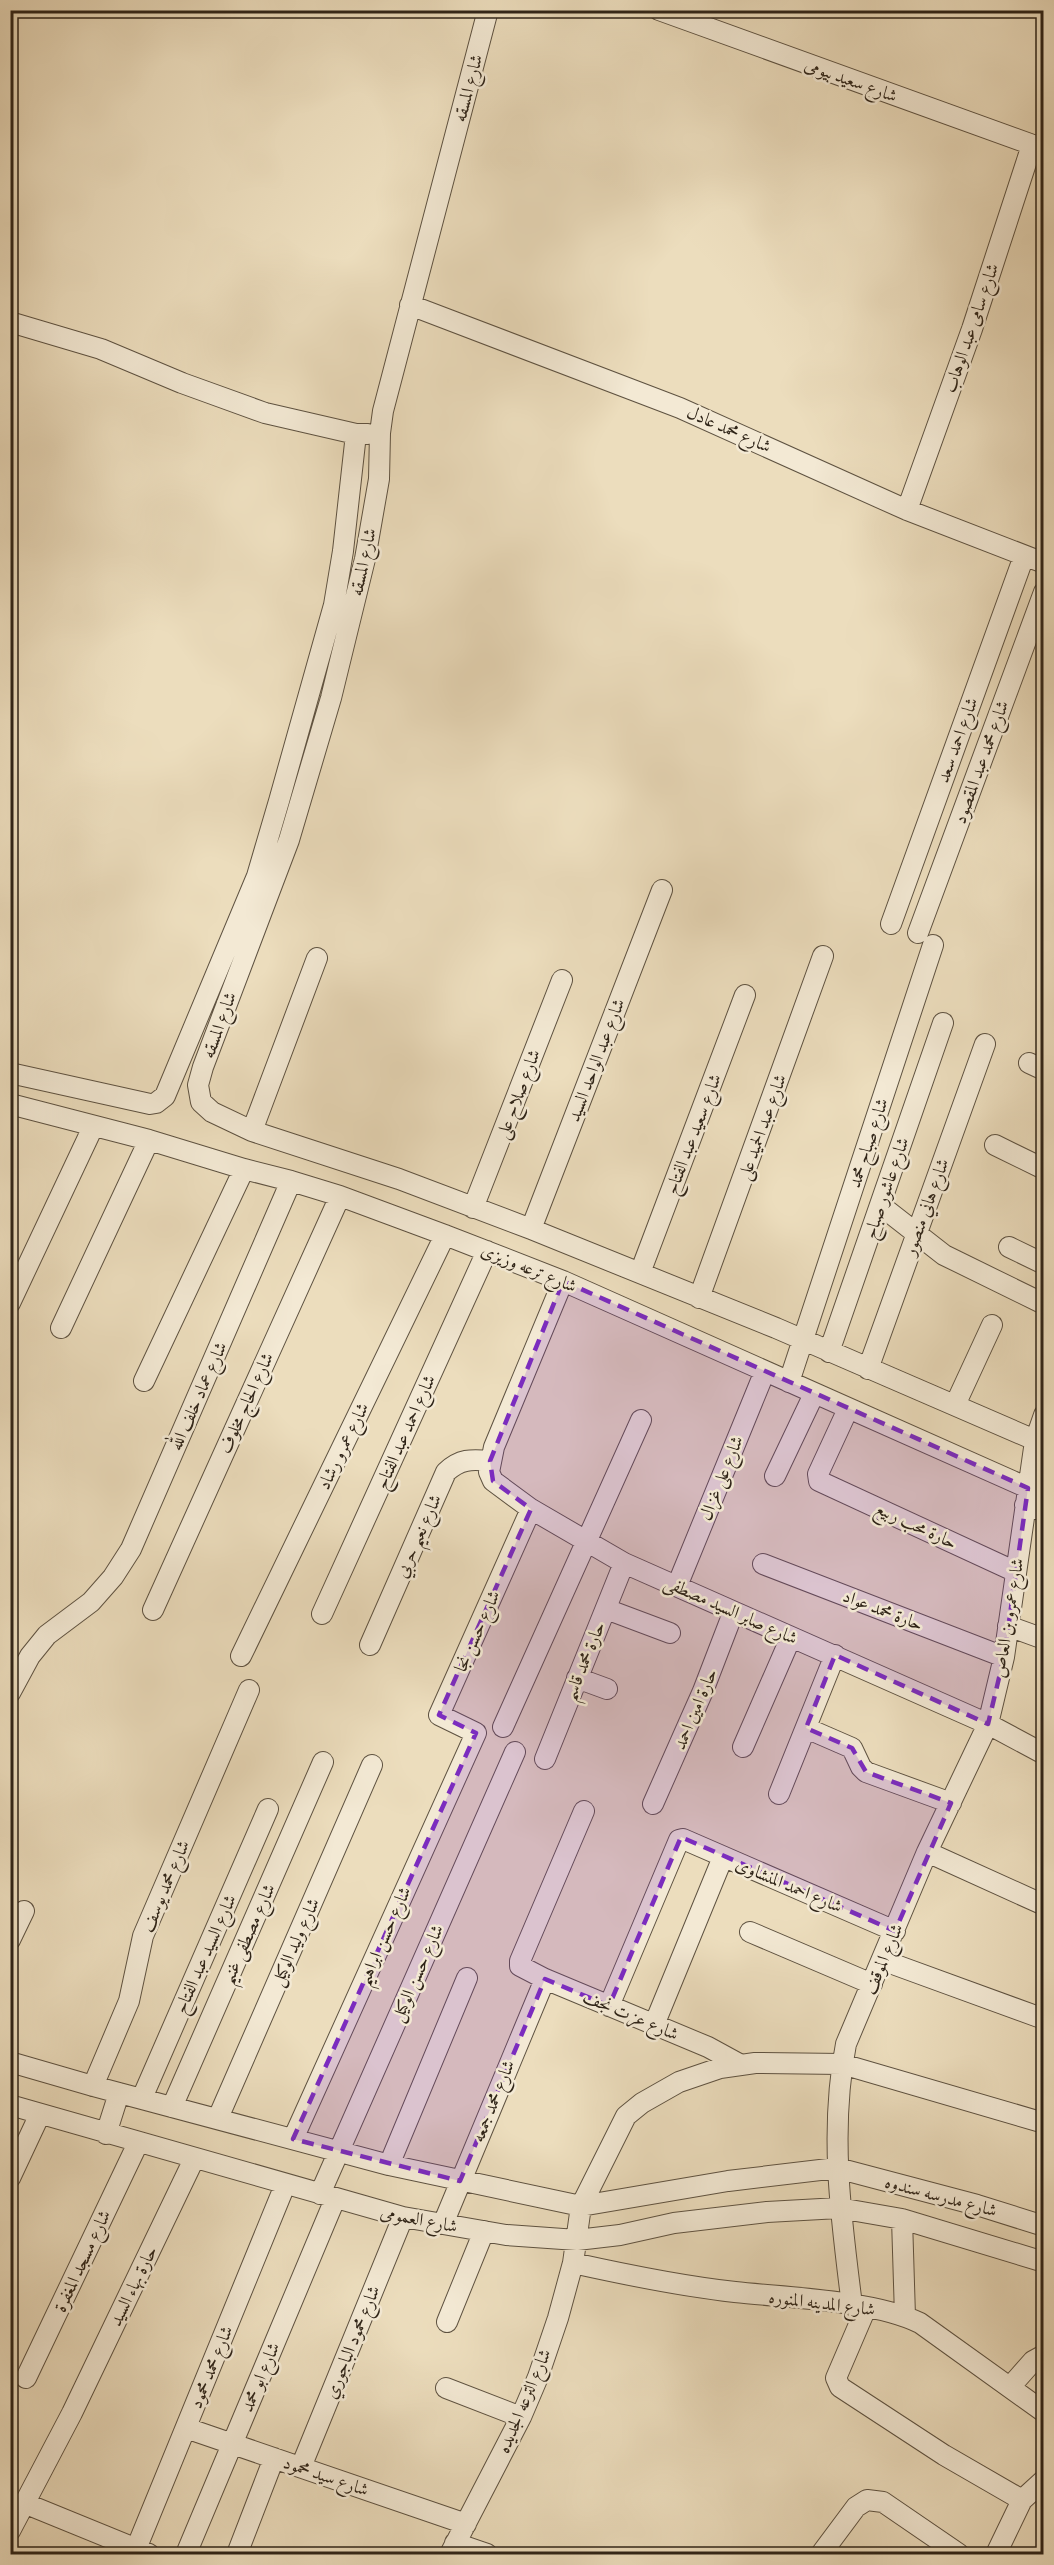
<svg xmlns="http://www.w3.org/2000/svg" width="1054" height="2565" viewBox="0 0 1054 2565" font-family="Vollkorn,Amiri,serif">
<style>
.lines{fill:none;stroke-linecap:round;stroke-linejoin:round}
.street-casing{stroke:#5e5241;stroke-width:22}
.street{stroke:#f3e9d4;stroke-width:20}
.marked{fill:#7b2cbf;fill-opacity:0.2;stroke:#7b2cbf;stroke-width:4.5;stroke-dasharray:12 8;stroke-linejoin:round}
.labels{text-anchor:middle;stroke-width:5;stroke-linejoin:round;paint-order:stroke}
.street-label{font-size:18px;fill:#2f2418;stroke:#f3e9d4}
</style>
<rect width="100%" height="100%" fill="#ecddbd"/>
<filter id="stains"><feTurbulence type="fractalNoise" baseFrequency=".00333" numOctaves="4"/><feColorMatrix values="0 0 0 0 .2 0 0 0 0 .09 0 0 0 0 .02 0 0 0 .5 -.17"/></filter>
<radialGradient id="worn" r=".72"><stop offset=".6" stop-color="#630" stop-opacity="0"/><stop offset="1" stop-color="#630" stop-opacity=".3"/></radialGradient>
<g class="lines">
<defs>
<path id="street" d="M488,10L383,411L380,433L379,479L365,559L331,698L289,840L203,1067L198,1085L201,1102L212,1112L252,1131L399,1179L531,1229L776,1328L1044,1444
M659,10L1044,149
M410,305L680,408L907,510L1044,563
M10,322L101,349L182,383L265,413L356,434H368
M907,510L972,329L1032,145
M891,924L1024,556
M918,933L1044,592
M1029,1063L1044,1070
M10,1073L150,1104L156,1103L165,1096L257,876L279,801L334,605L343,551L356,434
M10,1104L149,1140L244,1169L291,1181L340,1196L445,1235L563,1281L1028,1488
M252,1131L317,958
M995,1145L1044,1169
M880,1205L944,1255L1044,1304
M473,1208L562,980
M531,1229L662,890
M1009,1247L1044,1264
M640,1273L745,995
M563,1281L494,1447L489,1472L493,1481L531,1509L624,1563L988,1724L1044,1754
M699,1298L823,956
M10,1303L93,1127
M61,1328L149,1140
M829,1352L943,1023
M868,1369L985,1044
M144,1381L244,1169
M789,1382L933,945
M955,1405L992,1325
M848,1409L818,1474L819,1481L1016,1572
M775,1476L814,1394
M1025,1505L1044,1511
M763,1564L1004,1657
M677,1586L765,1371
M606,1609L670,1633
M153,1610L340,1196
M322,1614L487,1251
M1008,1626L1044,1639
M370,1645L446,1472C460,1459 471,1459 490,1461
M241,1656L445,1235
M577,1678L607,1689
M10,1693L30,1656L47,1635L91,1602L113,1577L131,1549L291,1181
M503,1727L641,1420
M806,1728L852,1748L861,1767L866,1772L951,1803
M743,1747L791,1637
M545,1759L624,1563
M779,1794L835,1655
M653,1804L703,1691L733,1613
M584,1811L520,1961V1966L545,1979L708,2047L741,2065
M927,1852L1044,1905
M750,1932L872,1984
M10,1940L24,1911
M882,1960L1044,2019
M609,2006L679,1840L683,1839L895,1931
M654,2025L723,1857
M10,2062L93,2086L389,2165L581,2206L728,2181L837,2168L977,2205L1044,2226
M93,2086L129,2001L143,1936L249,1690
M142,2098L268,1809
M10,2105L403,2217L506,2235L577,2240L620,2235L674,2223L767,2212L839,2208L902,2219L1044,2262
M172,2107L323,1762
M218,2118L372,1765
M106,2134L119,2093
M293,2139L476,1733L439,1715L531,1509
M389,2165L467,1978
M10,2178L40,2114
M320,2194L515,1752
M902,2219L905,2316
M443,2224L545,1979
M573,2263C627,2275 680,2286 735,2292C789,2298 873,2300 920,2323L1044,2412
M852,2305C841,2219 829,2131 846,2044L927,1852L988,1724L1004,1657L1035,1441L1044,1415
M866,2308L836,2378L840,2387L944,2455L1022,2500
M447,2322L484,2231
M26,2378L138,2143
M1010,2387L1033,2361L1044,2355
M446,2388L521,2417
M186,2428L466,2524
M301,2467L403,2217
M24,2503L149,2554
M10,2531L72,2413L194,2159
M455,2543L487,2554
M136,2549L285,2185
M186,2554L335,2199
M237,2554L274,2458
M450,2554L521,2417L538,2377L558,2318L573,2263L581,2206L626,2116L642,2103L679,2082L720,2068L755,2063L842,2064L1044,2123
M821,2554L856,2507L867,2500L883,2502L959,2554
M996,2554L1022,2500L1044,2480"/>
</defs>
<!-- street casing -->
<use href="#street" class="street-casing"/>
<!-- street -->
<use href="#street" class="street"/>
</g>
<!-- marked area -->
<path class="marked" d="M563,1281L1028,1488L1004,1657L988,1724L835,1655L806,1728L852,1748L866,1772L951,1803L895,1931L681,1837L609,2006L545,1979L460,2181L293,2139L476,1733L439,1715L531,1509L493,1481L490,1461Z"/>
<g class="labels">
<!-- street labels -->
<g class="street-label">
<text transform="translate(851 80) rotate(20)" y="6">شارع سعيد بيومى</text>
<text transform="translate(468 88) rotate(-75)" y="6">شارع المسقه</text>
<text transform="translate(971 328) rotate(-71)" y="6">شارع سامى عبد الوهاب</text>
<text transform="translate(729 429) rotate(24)" y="6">شارع محمد عادل</text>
<text transform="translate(363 562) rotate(-78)" y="6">شارع المسقه</text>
<text transform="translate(957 740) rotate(-70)" y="6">شارع احمد سعد</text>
<text transform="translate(981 762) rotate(-70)" y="6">شارع محمد عبد المقصود</text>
<text transform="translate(219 1025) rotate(-70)" y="6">شارع المسقه</text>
<text transform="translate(596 1060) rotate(-69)" y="6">شارع عبد الواحد السيد</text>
<text transform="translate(518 1094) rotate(-69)" y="6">شارع صلاح على</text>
<text transform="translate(762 1127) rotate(-70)" y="6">شارع عبد الحميد على</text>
<text transform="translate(693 1134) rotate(-69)" y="6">شارع سعيد عبد الفتاح</text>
<text transform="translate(868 1143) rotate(-72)" y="6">شارع صباح محمد</text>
<text transform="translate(886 1188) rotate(-71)" y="6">شارع عاشور صباح</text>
<text transform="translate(926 1207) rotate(-70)" y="6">شارع هاني منصور</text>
<text transform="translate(529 1268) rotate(22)" y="6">شارع ترعه وزيزى</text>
<text transform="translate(198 1396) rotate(-66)" y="6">شارع عماد خلف الله</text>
<text transform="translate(246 1403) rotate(-66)" y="6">شارع الحاج مخلوف</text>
<text transform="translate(405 1432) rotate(-66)" y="6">شارع احمد عبد الفتاح</text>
<text transform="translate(343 1446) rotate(-64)" y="6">شارع عمرو رشاد</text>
<text transform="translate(721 1478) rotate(-68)" y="6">شارع على غزال</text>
<text transform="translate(916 1525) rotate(25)" y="6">حارة محب ربيع</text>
<text transform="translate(418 1536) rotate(-66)" y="6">شارع نعيم حربي</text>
<text transform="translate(731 1610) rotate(24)" y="6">شارع صابر السيد مصطفى</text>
<text transform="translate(883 1610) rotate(21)" y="6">حارة محمد عواد</text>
<text transform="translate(1008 1618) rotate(-81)" y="6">شارع عمرو بن العاص</text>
<text transform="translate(477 1631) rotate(-66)" y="6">شارع حسن نجا</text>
<text transform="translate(584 1661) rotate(-68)" y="6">حارة محمد قاسم</text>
<text transform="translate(695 1709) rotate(-67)" y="6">حارة امين احمد</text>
<text transform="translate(789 1885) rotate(23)" y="6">شارع احمد المنشاوى</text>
<text transform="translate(165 1886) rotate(-67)" y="6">شارع محمد يوسف</text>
<text transform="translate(248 1934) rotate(-66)" y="6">شارع مصطفى غنيم</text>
<text transform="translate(384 1936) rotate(-66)" y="6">شارع حسن ابراهيم</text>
<text transform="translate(295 1942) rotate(-66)" y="6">شارع وليد الوكيل</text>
<text transform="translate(205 1954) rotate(-66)" y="6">شارع السيد عبد الفتاح</text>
<text transform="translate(883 1959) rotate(-67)" y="6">شارع الموقف</text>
<text transform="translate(417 1973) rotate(-66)" y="6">شارع حسن الوكيل</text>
<text transform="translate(631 2015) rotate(23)" y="6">شارع عزت نجف</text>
<text transform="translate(493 2101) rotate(-68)" y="6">شارع محمد جمعه</text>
<text transform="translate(941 2196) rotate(15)" y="6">شارع مدرسه سندوه</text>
<text transform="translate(419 2219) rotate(11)" y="6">شارع العمومى</text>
<text transform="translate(82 2261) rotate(-65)" y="6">شارع مسجد المغفرة</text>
<text transform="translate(133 2286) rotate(-64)" y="6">حارة بهاء السيد</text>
<text transform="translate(822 2303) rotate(7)" y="6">شارع المدينه المنوره</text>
<text transform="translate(352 2342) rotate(-68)" y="6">شارع محمود الباجوري</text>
<text transform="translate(211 2367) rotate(-68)" y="6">شارع محمد محمود</text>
<text transform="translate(260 2377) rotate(-67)" y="6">شارع ابو محمد</text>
<text transform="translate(524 2401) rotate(-67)" y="6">شارع الترعه الجديده</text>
<text transform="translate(326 2476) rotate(19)" y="6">شارع سيد محمود</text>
</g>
</g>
<!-- margin -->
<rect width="1054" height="2565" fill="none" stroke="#ecddbd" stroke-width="36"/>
<rect x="12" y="12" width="1030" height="2541" fill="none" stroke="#2f2418" stroke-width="3"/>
<rect x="18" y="18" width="1018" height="2529" fill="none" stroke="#2f2418" stroke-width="1.5"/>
<rect width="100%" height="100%" filter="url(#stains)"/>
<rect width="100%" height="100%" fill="url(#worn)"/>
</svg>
